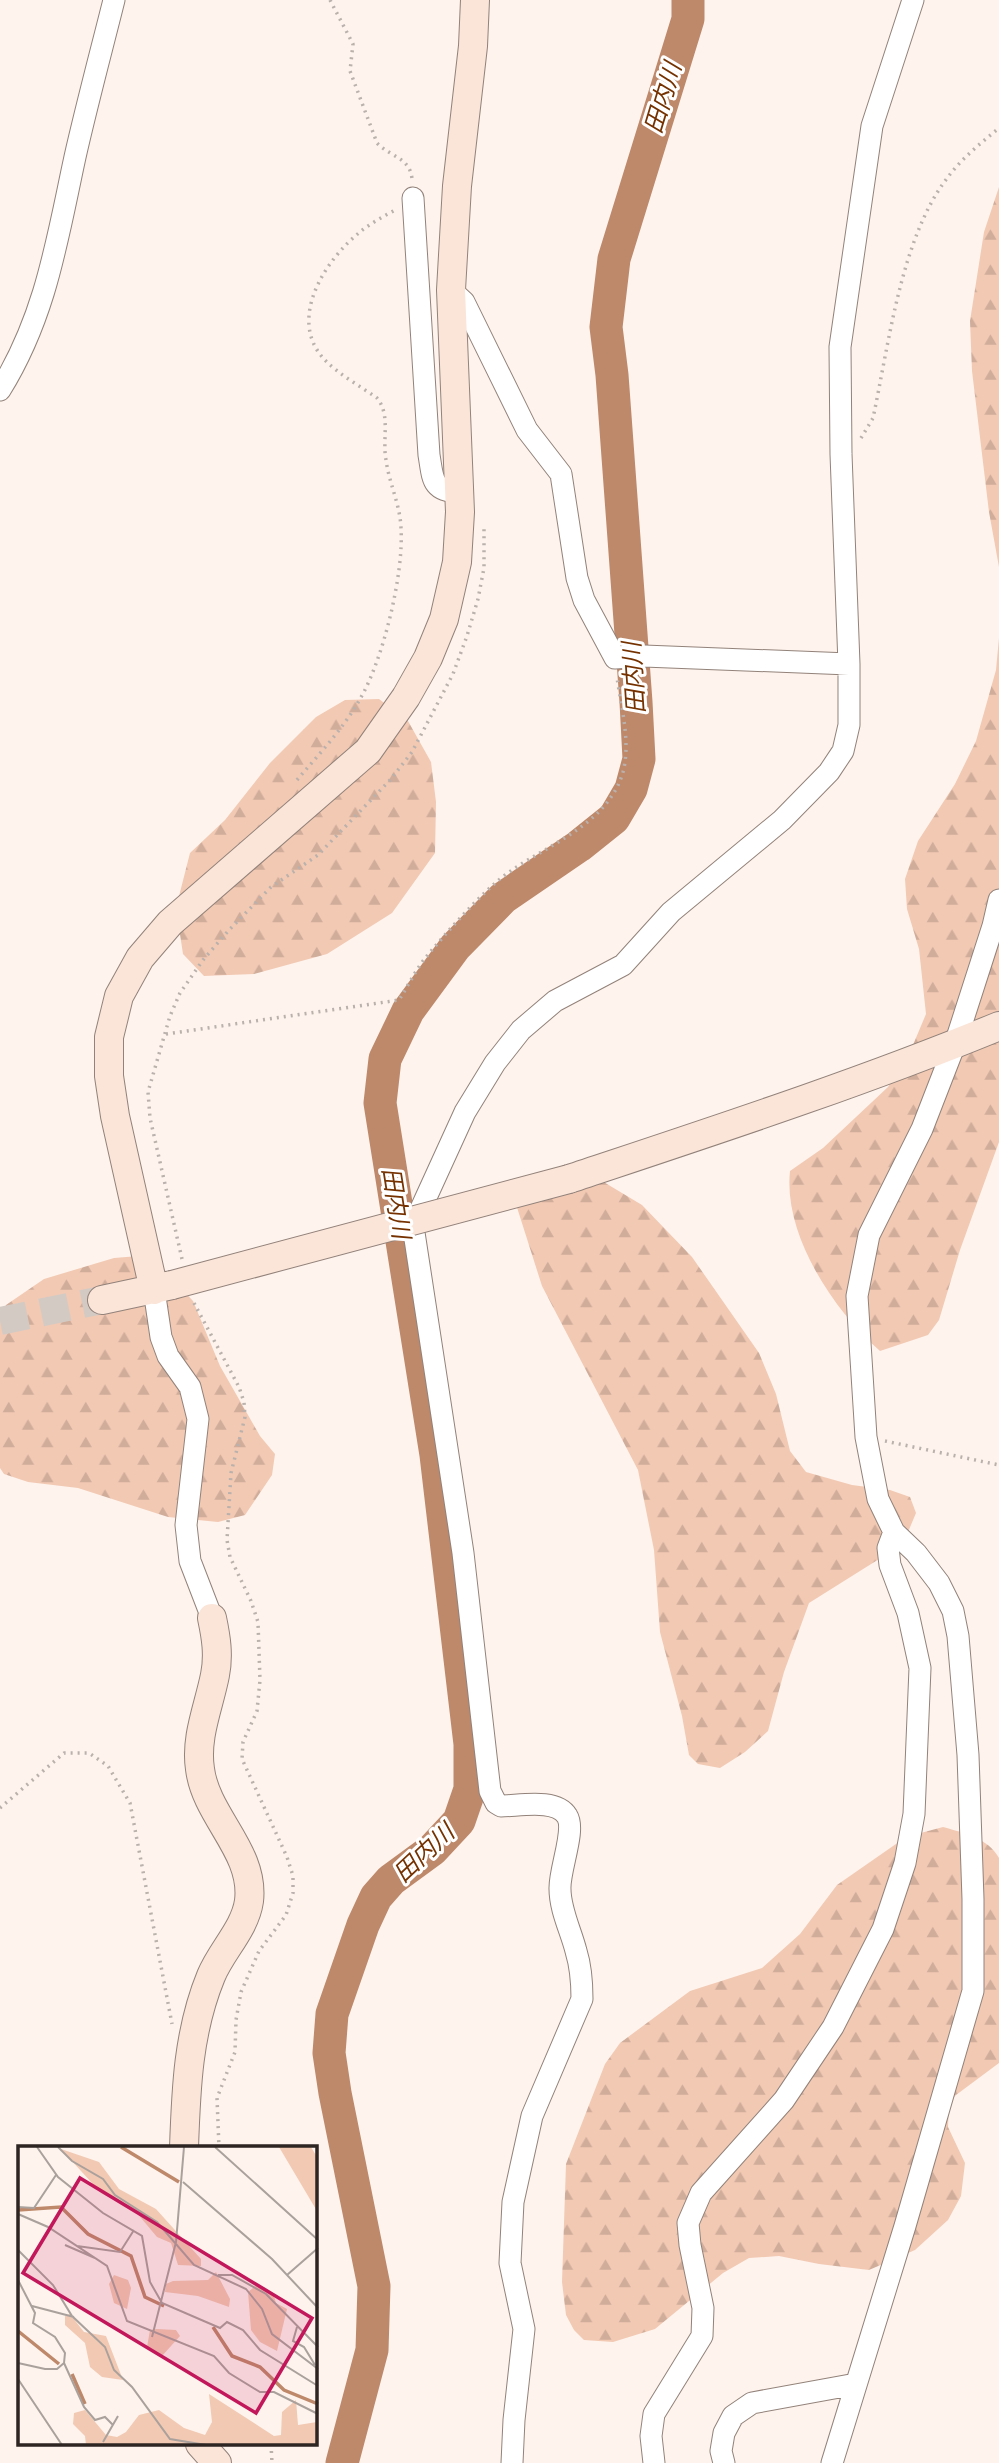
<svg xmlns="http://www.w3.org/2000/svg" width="999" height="2463" viewBox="0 0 999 2463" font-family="'Roboto Condensed','Noto Sans JP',sans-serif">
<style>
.forest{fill:url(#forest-firs)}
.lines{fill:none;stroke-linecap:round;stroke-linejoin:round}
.river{stroke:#be886a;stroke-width:33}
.secondary-tunnel{stroke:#d4cac4;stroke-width:28;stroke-dasharray:28 14;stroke-linecap:butt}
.street-casing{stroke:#92827a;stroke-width:23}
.secondary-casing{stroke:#92827a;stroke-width:30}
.path{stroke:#bab1ac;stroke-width:3.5;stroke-dasharray:2 5;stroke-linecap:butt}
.street{stroke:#fff;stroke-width:21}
.secondary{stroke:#fbe5d9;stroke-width:28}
.secondary-bridge-casing{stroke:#92827a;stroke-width:30;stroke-linecap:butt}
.secondary-bridge{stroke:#fbe5d9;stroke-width:28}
.labels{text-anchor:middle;stroke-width:6;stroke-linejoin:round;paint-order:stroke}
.water-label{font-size:24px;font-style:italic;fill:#753200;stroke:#fff}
.inset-river{fill:none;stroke:#be886a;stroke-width:3.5}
.inset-road{fill:none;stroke:#aaa19c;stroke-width:2}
.view{fill:#c2185b;fill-opacity:0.15;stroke:#c2185b;stroke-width:3.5}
.inset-edge{fill:none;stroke:#2c2522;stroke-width:3.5}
</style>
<defs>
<pattern id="forest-firs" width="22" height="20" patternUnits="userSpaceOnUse" patternTransform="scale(1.75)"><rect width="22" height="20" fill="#f2c9b3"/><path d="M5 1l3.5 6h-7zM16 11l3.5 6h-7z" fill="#d0ac9a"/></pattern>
</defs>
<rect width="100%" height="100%" fill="#fef3ed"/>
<!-- forest -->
<path class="forest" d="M999,187V567L989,512L972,371L970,321L984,232Z
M999,638V1142L960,1250L939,1320L928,1335L880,1351C834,1311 783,1235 790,1171L823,1148L888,1087L913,1045L926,1014L919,949L907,909L905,879L918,841L955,784L976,741L996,670Z
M379,699L408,721L431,762L436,802L435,853L392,913L327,954L254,974L204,976L183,954L176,908L190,853L225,820L270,763L316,717L345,700Z
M582,1169L642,1205L692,1257L759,1353L776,1394L790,1451L806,1472L852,1485L890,1490L910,1497L916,1513L903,1544L809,1603L784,1672L768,1731L745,1752L720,1768L698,1764L689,1755L682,1716L660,1632L654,1550L638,1470L542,1286L514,1198Z
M151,1255L193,1301L220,1366L260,1436L275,1454L272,1475L245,1515L218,1522L168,1517L78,1488L28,1482L4,1474L0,1468V1320L6,1305L44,1279L114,1258Z
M943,1827C964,1833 988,1838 999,1858V2063L956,2095L949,2103L948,2127L965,2163L961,2196L948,2220L915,2250L869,2270L819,2264L779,2256L749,2258L723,2273L655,2329L613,2342L584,2340L574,2330L566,2315L562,2282L566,2164L605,2064L620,2043L690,1991L762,1968L800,1934L837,1885L906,1837Z"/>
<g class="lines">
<!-- river -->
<path class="river" d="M342,2463L372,2350L374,2286L335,2093L329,2053L332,2014L363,1925L376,1897L391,1880L432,1850L459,1821L470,1789V1744L436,1455L380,1103L385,1059L408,1011L455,947L503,898L579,846L614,818L631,789L639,759L636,702L612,375L606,327L614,259L688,19V0"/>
<!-- secondary-tunnel -->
<path class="secondary-tunnel" d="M0,1321L102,1300"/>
<defs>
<path id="street" d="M413,198L429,455C433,478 431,492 460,492
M451,290L464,302L527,430L561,474L577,578L584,600L615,658L644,656L849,664
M0,390C46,316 57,240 75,157C87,104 101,52 114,0
M154,1290L161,1337L168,1356L190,1387L198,1419L186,1525L190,1561L212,1618
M512,2463L514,2420L524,2329L510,2263L513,2202L532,2116L582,1999C582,1983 581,1967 576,1951C571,1931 560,1910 560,1889C559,1870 576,1830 567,1816C556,1798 519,1806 501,1806L496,1803L490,1791L463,1553L413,1226L465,1112L495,1063L521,1030L555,1001L623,965L671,912L782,820L829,772L843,751L849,725V664L841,454L840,347L872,126L913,0
M654,2463L651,2436L654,2414L702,2336L703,2308L690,2245L688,2223L701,2193L784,2100L833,2027L883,1929L905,1863L914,1814L920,1668L908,1613L890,1565L888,1548L894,1532
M724,2463L721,2451L724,2433L733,2416L752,2403L856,2384
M832,2463L905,2226L973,1991V1899L968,1755L958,1636L953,1611L939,1583L916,1553L894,1532L878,1499L866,1437L857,1296L869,1235L922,1129L955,1044L993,926L999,900"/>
<path id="secondary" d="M569,1179C713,1131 858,1084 999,1026
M154,1290L115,1116L109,1076V1037L119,996L140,958L170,923L368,751L406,697L428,658L444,619L457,562L460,512L451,290L457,186L473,46L475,0
M102,1300L172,1285
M184,2148C186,2089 188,2032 211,1976C221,1951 245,1929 249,1901C255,1851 206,1817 200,1769C195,1737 209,1706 215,1675C219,1655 216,1637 212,1618
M200,2444L217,2463"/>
</defs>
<!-- street casing -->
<use href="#street" class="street-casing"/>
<!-- secondary casing -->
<use href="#secondary" class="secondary-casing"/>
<!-- path -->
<path class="path" d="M330,0L353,44L350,71L377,143C390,157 410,157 412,179
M861,438L873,418C889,344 901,237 948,177C962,158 981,143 999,128
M297,780C319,754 343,729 360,699C383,660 404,574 401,528C400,504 389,483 386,460C382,439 391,415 377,398C360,386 338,374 324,359C287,319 325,260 360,232C371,223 384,216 397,209
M166,1034L399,1000C408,986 416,969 427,956C447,932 470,906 493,885C533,848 606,831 623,772C631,742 621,707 617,677
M182,1259L150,1118L148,1092L170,1016L180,993L203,960L229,930L271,887L318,855L391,779L412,752L453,674L467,636L478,599L484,568V525
M194,1303L239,1387L244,1402L245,1417L231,1473L227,1540L230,1557L251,1601L258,1622L260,1680L257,1711L243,1742L242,1759L287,1857L293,1876V1893L286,1915L259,1951L241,1992L236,2020L235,2052L217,2098L219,2148
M885,1441L999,1465
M0,1808L64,1753H89L108,1766L130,1803L172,2024
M271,2444L272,2463"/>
<!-- street -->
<use href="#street" class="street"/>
<!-- secondary -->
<use href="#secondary" class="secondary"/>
<defs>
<path id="secondary-bridge" d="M172,1285L569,1179"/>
</defs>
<!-- secondary-bridge casing -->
<use href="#secondary-bridge" class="secondary-bridge-casing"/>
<!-- secondary-bridge -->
<use href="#secondary-bridge" class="secondary-bridge"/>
</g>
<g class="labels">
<!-- water labels -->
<g class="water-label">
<text transform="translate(663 98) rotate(-73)" y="8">田内川</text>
<text transform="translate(634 678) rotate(-94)" y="8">田内川</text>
<text transform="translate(396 1203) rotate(81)" y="8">田内川</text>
<text transform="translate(424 1853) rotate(-43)" y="8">田内川</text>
</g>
</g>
<!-- overview -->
<g transform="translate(18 2146)">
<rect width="299" height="299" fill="#fef3ed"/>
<path d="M261,1H293L299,11V65ZM43,3L81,16L101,43L138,63L183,113V120L160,119L153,97L139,91L118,66L83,47ZM198,126L212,153L211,161L180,150L147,146L148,138L155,135L190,134ZM96,129L110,134L113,142L109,163L96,157L91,138ZM240,138L255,147L258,157L269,163L259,205L242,196L233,184L230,146ZM52,168L66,186L88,190L105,234L84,231L72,221L67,197L47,179V170ZM139,183L158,184L162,190L144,210L129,201L132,184ZM191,248L256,290L263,289L264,266L278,254L280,279L299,276V299H68L67,290L55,278L56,267L67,264L88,289L99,291L108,286L121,269L141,264L166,282L187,289L194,276Z" fill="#f2c9b3"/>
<path class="inset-river" d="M103,1L161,36M0,64L43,61L70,88L113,110L127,151L146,160M195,181L214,210L242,221L266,244L300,258M0,185L41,218M54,228L67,258"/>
<path class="inset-road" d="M19,1L40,31L85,67L124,90L132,136L144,157L202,182L209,176L225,184L242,204L300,240M40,1L54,15L85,33L97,49L139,76L176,119L228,143L244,163L254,188L300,223M197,1L300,94M165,36L254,113L300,162M0,61L16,62L38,29M0,68L30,81L89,120L109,175L196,210L211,227L242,246H256L300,268M47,99L77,112M59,100L102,106L116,84M0,104L35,139L54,170L87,201L96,224L114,241L152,293L188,299M200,129H214L248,148L300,201M269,129L300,102M0,134L17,167L15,177L37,191L47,207L46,217L66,261L77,274L87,271L95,279M14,160L56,171M279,181L275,195L286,201L297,219M134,191L158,96L166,1M0,217L27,223H39L46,217M0,233L44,299M85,296L100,270"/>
<path class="view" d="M62,32L294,172L238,267L5,127Z"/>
<rect width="299" height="299" class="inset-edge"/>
</g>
</svg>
